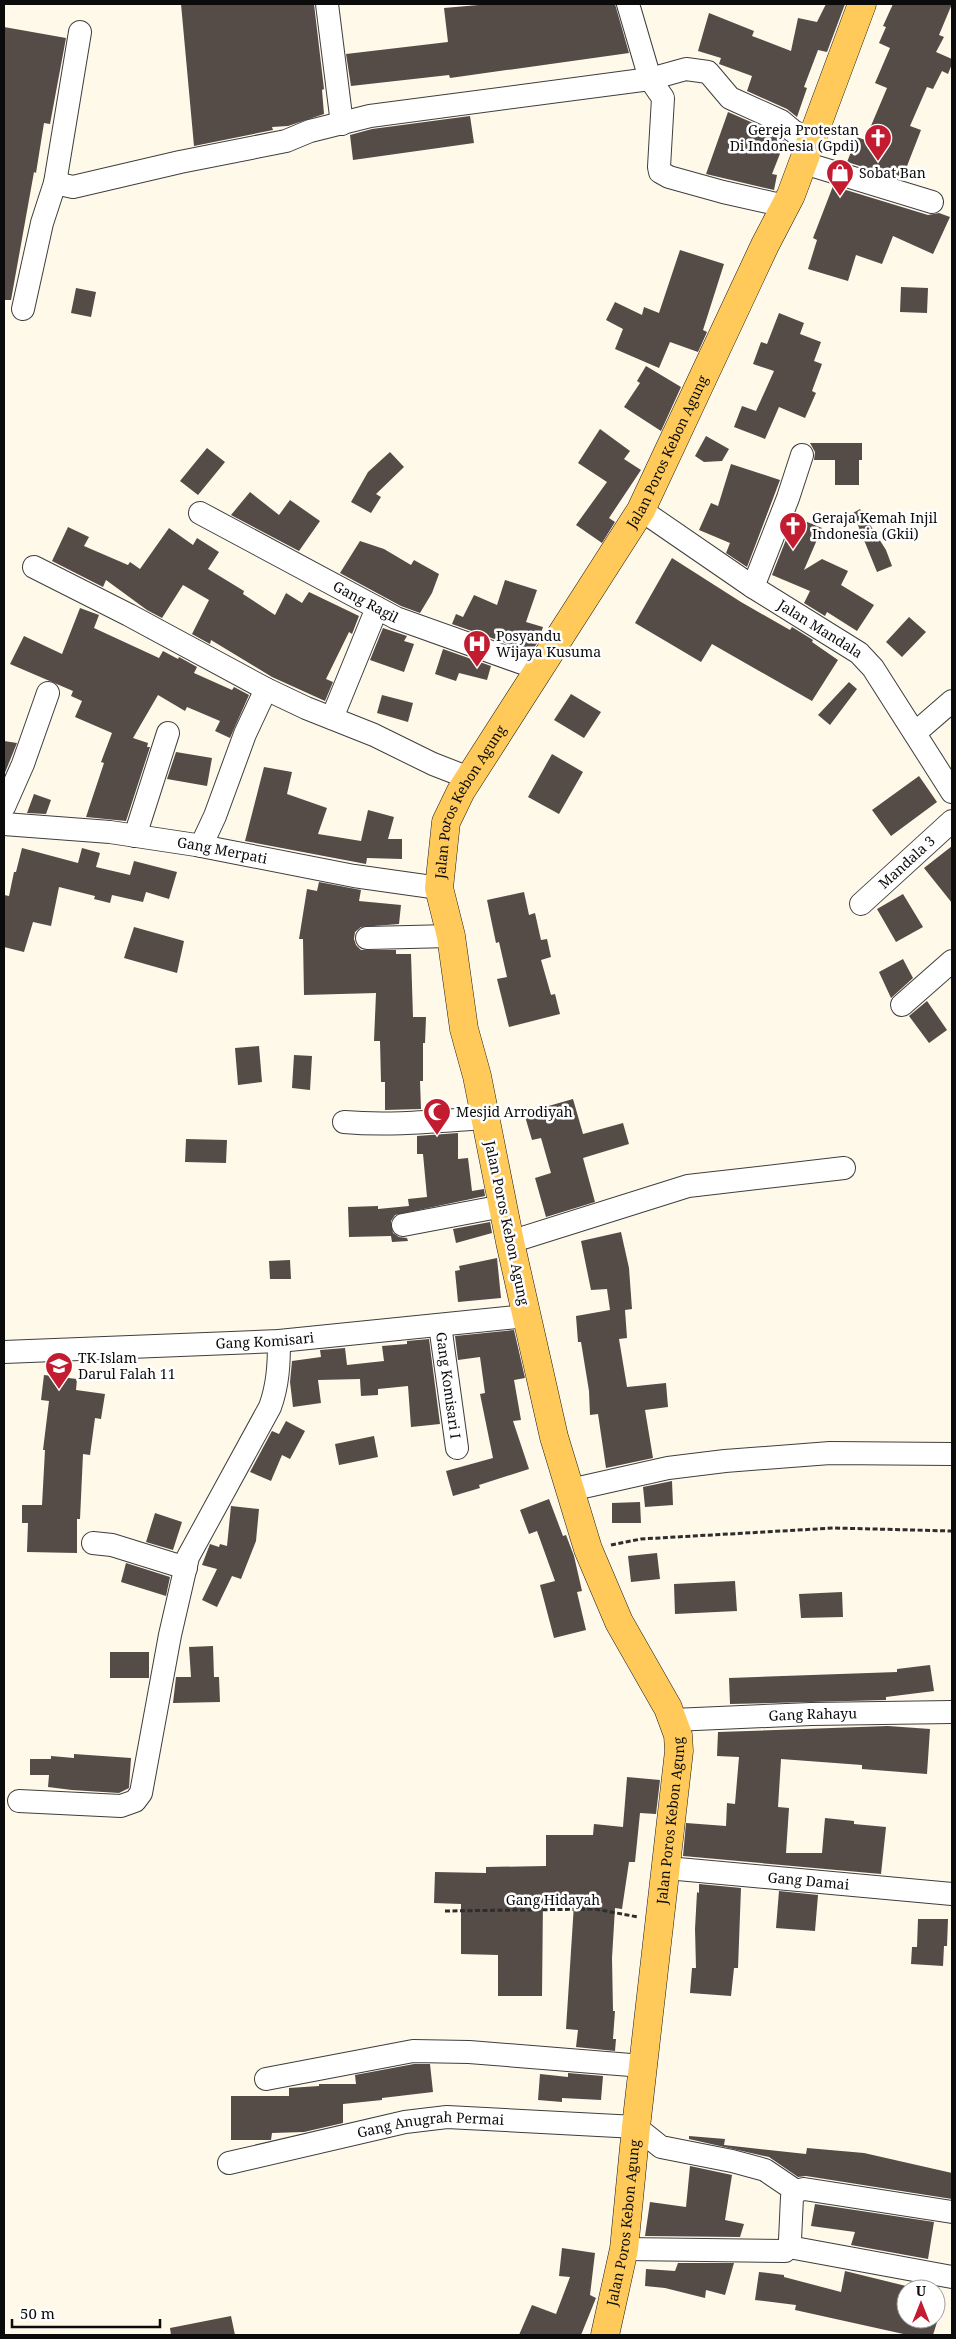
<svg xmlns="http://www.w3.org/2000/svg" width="956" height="2339" viewBox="0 0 956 2339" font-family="'Noto Serif',serif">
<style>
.building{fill:#554b47}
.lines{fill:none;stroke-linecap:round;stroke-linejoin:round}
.minor-casing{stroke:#3e3e3e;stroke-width:24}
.major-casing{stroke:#1c1c1c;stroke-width:29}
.path{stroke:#2d2d2d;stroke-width:3;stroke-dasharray:5 2.5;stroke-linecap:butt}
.minor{stroke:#fff;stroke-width:22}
.major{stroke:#ffca5a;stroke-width:28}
.labels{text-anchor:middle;stroke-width:5;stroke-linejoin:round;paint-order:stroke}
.poi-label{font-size:14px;fill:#0b0b0b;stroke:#fff;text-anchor:start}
.street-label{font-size:14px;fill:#0b0b0b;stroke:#fff}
</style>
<rect width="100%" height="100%" fill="#fff9ea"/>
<!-- building -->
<path class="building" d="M181,4H314L324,89L322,90L324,114L288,126L272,127L273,130L194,146Z
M490,4H615L629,53L450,78L449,75L351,86L346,54L448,42L444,8Z
M826,4H845L827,52L818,50L804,87L807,88L797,117L787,109L747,91L752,76L719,64L721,58L698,51L709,13L754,31L752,36L791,51L798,18L817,22Z
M893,4H952L939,35L944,37L936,52L952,59V64L948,74L942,71L933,89L927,87L910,126L921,130L902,179L847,162L857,137L865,140L887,88L875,83L890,48L879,43L886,27L883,26Z
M4,27L66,38L50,124L44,123L36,173L34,172L11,300H4Z
M728,112L774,132L785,141L772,174L777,175L774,190L706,174Z
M470,116L474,143L353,160L350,135L372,129Z
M833,186L928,215L939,213L950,217L933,254L893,236L882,264L856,255L848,281L808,269L817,240L813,238Z
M680,250L724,264L703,330L707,332L698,352L670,342L659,368L615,349L623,329L606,320L615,302L642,315L644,307L659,313Z
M901,287L928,288L927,313L900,312Z
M76,288L96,292L91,317L71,313Z
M779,313L804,323L800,334L821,342L814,361L822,364L812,391L816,393L805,418L779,407L765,439L734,427L742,406L756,411L774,371L753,364L761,342L767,344Z
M646,366L681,387L661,431L624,407L640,383L637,381Z
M600,429L630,451L624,459L641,470L609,518L615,522L602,543L576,525L607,482L578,463Z
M706,436L729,449L722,461L704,462L695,456Z
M810,443H862V460H859V485H835V460H814L815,452Z
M207,448L225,462L198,495L180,481Z
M390,452L404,467L376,494L381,497L371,513L351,502L368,472Z
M731,464L780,480L747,567L726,553L730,543L699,530L711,503L718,506Z
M250,492L279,515L290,500L320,521L299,551L231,515Z
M860,509L886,550L892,566L877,572L853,513Z
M795,517L822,528L804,570L822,559L848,571L841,585L874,605L857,631L827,612L825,616L804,603L810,591L772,575Z
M68,527L89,537L84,546L128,565L130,562L140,569L169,528L193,545L197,538L219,552L208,569L244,591L243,594L275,615L286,593L302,603L309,592L359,616L352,634L349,632L326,679L333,682L325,701L272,677L211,640L210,644L192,634L209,600L183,585L162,618L147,610L106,580L103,587L52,561Z
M360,541L384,549L411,565L414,560L439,574L432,593L420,613L401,606L340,573Z
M672,558L741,602L790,630L792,627L813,640L812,642L838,660L812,701L712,644L701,662L635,623Z
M505,580L537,590L526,622L543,627L538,642L531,652L452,624L456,614L463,617L474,595L497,605Z
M80,608L99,615L94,628L159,658L163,651L178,659L179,657L197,667L194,673L232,690L234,687L249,695L230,738L215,731L220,721L187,707L185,711L158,695L133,738L148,743L147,747H150L126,821L86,817L104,763L101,762L112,733L75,717L82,701L71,696L73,691L10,664L24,636L62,654Z
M909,617L926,632L902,657L886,642Z
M383,628L407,636L404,641L414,644L404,672L370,660Z
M443,649L491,666L487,680L459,673L456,681L435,674Z
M849,682L857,689L830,725L818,715Z
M571,694L601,712L584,738L554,720Z
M382,695L413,703L408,722L377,713Z
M4,741L17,743L4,775Z
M176,752L212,758L207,786L167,779Z
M552,754L583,772L559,814L528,797Z
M264,767L292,772L287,794L327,808L318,834L361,841L368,810L394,817L388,839H402V859L367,858L366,864L245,841Z
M919,776L937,802L891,836L872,810Z
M34,794L51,800L46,814L27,813Z
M952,846V903L924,868Z
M22,848L78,863L82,848L100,853L96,867L130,875L134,861L177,872L169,899L146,892L143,902L112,895L110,903L94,899L95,896L59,887L51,926L33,922L24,952L4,947V895L9,896L14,872H16Z
M319,882L361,890L359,901L401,905L399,924L361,927L355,932L354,939L356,945L361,950H396V954H411L413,1017H426L425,1043H423V1081H420L421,1109L385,1110V1082H381L380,1041H374L376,993L304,995L303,939H299L307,889L317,891Z
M524,892L529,915L535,913L541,940L547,939L551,957L541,960L551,995L555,994L560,1014L509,1027L497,979L507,977L499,942L496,943L487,900Z
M903,894L923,927L896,942L877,909Z
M134,927L184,941L177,973L124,958Z
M903,959L913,978L891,998L879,972Z
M927,1001L947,1030L929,1043L909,1016Z
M259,1046L262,1082L238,1085L235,1048Z
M294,1055L312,1056L310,1090L292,1088Z
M573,1099L583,1134L623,1123L629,1144L583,1158L595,1202L546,1217L535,1178L551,1173L541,1138L532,1140L524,1113Z
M458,1133V1159L468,1158L472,1191L484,1189L485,1196L395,1215L391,1221L393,1233L399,1237L407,1238L408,1241L392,1242L391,1236L349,1237L348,1207L378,1206V1209L409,1206L408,1199L427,1197L423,1154H417V1136Z
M186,1139L227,1140L226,1163L185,1162Z
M490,1222L492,1233L456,1243L453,1229Z
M621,1232L629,1268L632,1309L625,1310L627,1338L619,1339L627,1387L666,1383L668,1407L645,1410L653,1458L606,1468L598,1414L590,1415L589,1391L581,1342H578L576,1316L610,1310L607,1289L591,1290L581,1241Z
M497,1258L501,1298L458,1302L455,1271L460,1270L459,1266Z
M290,1260L291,1279H270L269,1261Z
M514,1330L525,1378L514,1380L521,1420L513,1421L529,1469L479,1485L480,1488L453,1496L446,1471L493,1458L480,1394L485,1393L480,1357L458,1360L455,1336Z
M429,1339L440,1424L411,1427L408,1386L378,1389V1395L361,1396L360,1379L318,1380L321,1403L293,1407L290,1382L292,1361L321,1357L320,1350L345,1348L347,1365L384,1361L382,1346L407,1344V1341Z
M44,1375L77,1379L76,1390L105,1394L101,1419L95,1418L90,1455L83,1454L80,1519H77V1553L27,1552L28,1523H22V1505H42L45,1450H43L49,1401L41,1400Z
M286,1421L305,1431L290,1459L282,1455L271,1481L250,1472L272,1431L279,1434Z
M374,1436L378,1457L339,1465L335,1444Z
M672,1481L673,1505L645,1507L643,1487Z
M549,1499L563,1536L566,1535L574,1556L582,1591L577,1592L586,1630L554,1638L540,1585L555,1581L537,1531L529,1534L520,1510Z
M640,1502L641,1523H612V1503Z
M231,1506L259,1509L256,1541L241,1579L232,1576L217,1607L202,1600L217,1569L202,1565L210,1544L219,1547L220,1544L227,1546Z
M155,1513L182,1522L173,1550L146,1542Z
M657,1553L660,1579L631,1582L628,1556Z
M126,1563L170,1577L166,1596L121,1582Z
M735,1581L737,1611L675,1614L674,1584Z
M842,1592L843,1617L801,1618L799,1594Z
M213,1646L214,1677H219L220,1702L173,1703L176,1677H191L189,1647Z
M110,1652H149V1678H110Z
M930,1665L934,1691L886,1697V1700L730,1704L729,1678L897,1672V1669Z
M888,1726L930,1729L927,1774L862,1769V1765L781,1759L778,1807L789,1808L786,1853H822L825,1818L854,1821V1824L886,1827L881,1874L683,1856L686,1823L726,1826L727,1803L735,1804L739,1757L717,1756L718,1732Z
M74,1754L131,1758L129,1788L119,1793L72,1790L48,1787L49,1775H30V1759H51V1756L74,1758Z
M627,1777L660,1780L656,1814L640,1813L635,1862H629L622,1909L615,1908L612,1958L613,2011H615L613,2039H616L615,2051L576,2047L578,2030L566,2029L574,1904L543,1899L542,1996H498V1955L461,1954V1904L434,1903L435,1872L486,1873V1867L546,1866V1835H593L594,1824L623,1827Z
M699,1884L741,1888L738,1968H734L731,1996L690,1993L692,1968H696L695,1929L697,1892L699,1893Z
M779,1891L818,1895L815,1931L776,1928Z
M918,1919H948L947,1946H944L943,1966L911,1964L912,1947H917Z
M414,2064H430L433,2092L382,2098V2100L343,2104V2123L304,2132L272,2133L271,2140H231V2096H289V2088L319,2086V2084H356L355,2075Z
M568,2073L603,2076L601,2100L562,2098V2102L538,2100L540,2074L568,2077Z
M689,2136L725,2139L724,2145L806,2154L807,2148L864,2153L952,2173V2199L806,2176L798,2177L769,2157L689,2139Z
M690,2166L732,2175L725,2220L744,2224L740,2237L645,2236L650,2202L686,2207Z
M815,2204L934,2222L928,2259L851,2245L855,2232L811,2226Z
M562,2248L595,2253L590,2295L596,2298L581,2335H519L532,2305L556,2314L570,2277L559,2276Z
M678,2263H734L725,2295L706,2290L705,2298L665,2288L645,2286L646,2269L675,2271Z
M845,2271L906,2286V2319H938L933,2335H908L795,2310L796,2305L755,2300L759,2272L784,2275V2277L841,2292Z
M231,2316L235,2335H171L170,2328Z"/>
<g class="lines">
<defs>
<g id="minor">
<path d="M327,4L342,124"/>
<path d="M628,4L650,79L663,98L659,167L660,172L669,177L723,192L785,206"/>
<path d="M804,163L932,202"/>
<path d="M55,183L80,32"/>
<path d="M23,309L42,223L55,183L73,187L180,162L286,141L310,131L370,116L650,79L686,69L708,72L730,98L781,121L793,131L812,142"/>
<path id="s1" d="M641,510L753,587L859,653L873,668L952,792"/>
<path id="s2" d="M200,513L396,618L539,669"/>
<path d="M34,567L129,615L266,689L306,708L374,735L433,764L469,778"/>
<path d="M753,587L788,498L802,455"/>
<path d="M332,718L377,608"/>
<path d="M915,733L952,701"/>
<path d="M4,807L23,764L48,693"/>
<path id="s3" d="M4,824L110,832L196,845L354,876L439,888"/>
<path d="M135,836L168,733"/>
<path d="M201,846L215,816L245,734L266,689"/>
<path id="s4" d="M861,904L952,821"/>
<path d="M367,938L451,936"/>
<path d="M902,1005L952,961"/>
<path d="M344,1122C391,1126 438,1121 485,1118"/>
<path d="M403,1225L503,1206"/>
<path d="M510,1242L688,1186L844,1168"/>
<path id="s5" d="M440,1325L457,1448"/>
<path id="s6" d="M4,1352L279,1341L526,1316"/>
<path d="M570,1490L668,1468L725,1461L830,1453L952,1454"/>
<path d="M93,1543L112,1545L186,1568"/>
<path id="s7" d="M673,1720L811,1714L952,1712"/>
<path d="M19,1801L121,1806L135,1801L141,1793L170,1635L188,1557L270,1407C278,1385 279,1364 279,1341"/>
<path id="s8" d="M667,1868L952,1894"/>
<path d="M266,2079L413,2051L469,2052L643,2066"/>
<path id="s9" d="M229,2163L405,2122L447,2117L636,2127L661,2147L732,2161L765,2170L796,2191"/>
<path d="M789,2247L952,2277"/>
<path d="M624,2249L785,2251L789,2247L790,2240L792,2197L796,2191L804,2189L952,2212"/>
</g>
<g id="major">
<path id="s10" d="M605,2335L624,2249L636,2127L679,1751L678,1735L668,1708L619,1622L588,1549L554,1437L510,1242L477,1076L464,1029L451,936L439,888L446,822L461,791L641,510L765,245L791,195L862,4"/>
</g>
</defs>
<!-- minor casing -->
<use href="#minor" class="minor-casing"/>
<!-- major casing -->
<use href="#major" class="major-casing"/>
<!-- path -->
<path class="path" d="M611,1545L641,1539L834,1528L952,1531
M445,1911L595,1909L638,1917"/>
<!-- minor -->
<use href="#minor" class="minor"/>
<!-- major -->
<use href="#major" class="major"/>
</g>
<!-- icons -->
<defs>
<symbol id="church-pin" viewBox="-11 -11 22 30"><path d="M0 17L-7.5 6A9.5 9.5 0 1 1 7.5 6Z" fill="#c31c30" stroke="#fff"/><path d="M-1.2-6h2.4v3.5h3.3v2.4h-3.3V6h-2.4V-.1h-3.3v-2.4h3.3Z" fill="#fff"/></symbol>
<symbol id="shop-pin" viewBox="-11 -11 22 30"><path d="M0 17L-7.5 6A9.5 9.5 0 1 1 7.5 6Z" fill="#c31c30" stroke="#fff"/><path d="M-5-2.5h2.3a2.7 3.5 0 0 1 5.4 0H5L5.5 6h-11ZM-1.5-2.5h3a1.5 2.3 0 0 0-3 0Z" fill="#fff"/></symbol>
<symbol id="hospital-pin" viewBox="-11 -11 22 30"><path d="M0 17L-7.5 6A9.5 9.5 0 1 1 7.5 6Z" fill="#c31c30" stroke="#fff"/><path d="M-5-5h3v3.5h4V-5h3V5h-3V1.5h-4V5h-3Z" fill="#fff"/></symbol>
<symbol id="mosque-pin" viewBox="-11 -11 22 30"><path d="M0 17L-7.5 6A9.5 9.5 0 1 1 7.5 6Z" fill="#c31c30" stroke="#fff"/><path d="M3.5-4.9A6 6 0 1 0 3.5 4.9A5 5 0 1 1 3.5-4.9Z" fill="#fff"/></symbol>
<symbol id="school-pin" viewBox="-11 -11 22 30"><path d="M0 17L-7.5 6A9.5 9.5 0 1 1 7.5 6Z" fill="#c31c30" stroke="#fff"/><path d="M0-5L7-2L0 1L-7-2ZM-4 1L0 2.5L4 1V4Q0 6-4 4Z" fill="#fff"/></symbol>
</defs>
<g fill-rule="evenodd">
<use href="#church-pin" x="862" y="122" width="32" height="43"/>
<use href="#shop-pin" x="824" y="157" width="32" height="43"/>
<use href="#church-pin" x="777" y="510" width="32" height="43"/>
<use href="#hospital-pin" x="461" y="628" width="32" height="43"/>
<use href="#mosque-pin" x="421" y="1096" width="32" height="43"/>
<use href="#school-pin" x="43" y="1350" width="32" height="43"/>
</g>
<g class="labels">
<!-- poi labels -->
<g class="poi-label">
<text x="859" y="135" text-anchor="end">Gereja Protestan<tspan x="859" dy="16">Di Indonesia (Gpdi)</tspan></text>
<text x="859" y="178">Sobat Ban</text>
<text x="812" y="523">Geraja Kemah Injil<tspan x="812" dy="16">Indonesia (Gkii)</tspan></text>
<text x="496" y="641">Posyandu<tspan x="496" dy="16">Wijaya Kusuma</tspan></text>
<text x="456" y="1117">Mesjid Arrodiyah</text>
<text x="78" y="1363">TK Islam<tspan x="78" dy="16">Darul Falah 11</tspan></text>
</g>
<!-- street labels -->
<g class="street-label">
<text dy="5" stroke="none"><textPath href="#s10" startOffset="1989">Jalan Poros Kebon Agung</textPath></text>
<text dy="5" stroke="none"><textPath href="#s2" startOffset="188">Gang Ragil</textPath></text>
<text dy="5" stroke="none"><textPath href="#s1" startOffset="215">Jalan Mandala</textPath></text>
<text dy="5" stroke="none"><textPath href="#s10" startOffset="1584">Jalan Poros Kebon Agung</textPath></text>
<text dy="5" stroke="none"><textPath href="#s3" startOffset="220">Gang Merpati</textPath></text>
<text dy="5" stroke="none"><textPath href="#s4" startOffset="62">Mandala 3</textPath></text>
<text transform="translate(507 1223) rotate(78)" y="5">Jalan Poros Kebon Agung</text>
<text dy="5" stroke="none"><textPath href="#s6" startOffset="261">Gang Komisari</textPath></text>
<text dy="5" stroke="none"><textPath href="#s5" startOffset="61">Gang Komisari I</textPath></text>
<text dy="5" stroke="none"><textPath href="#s7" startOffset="140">Gang Rahayu</textPath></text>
<text dy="5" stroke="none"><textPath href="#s10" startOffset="519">Jalan Poros Kebon Agung</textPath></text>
<text dy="5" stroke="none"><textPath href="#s8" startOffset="142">Gang Damai</textPath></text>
<text x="553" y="1905">Gang Hidayah</text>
<text dy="5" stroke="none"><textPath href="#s9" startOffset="206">Gang Anugrah Permai</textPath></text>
<text dy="5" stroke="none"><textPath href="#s10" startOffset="114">Jalan Poros Kebon Agung</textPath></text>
</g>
</g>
<!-- border -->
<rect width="956" height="2339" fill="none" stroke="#0b0b0b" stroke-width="10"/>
<!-- north arrow -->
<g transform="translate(921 2304)"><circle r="24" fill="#ffffff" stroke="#9d9d9d"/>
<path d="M0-4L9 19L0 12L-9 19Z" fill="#c31c30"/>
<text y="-8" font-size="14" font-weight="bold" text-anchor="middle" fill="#0b0b0b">U</text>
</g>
<!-- scale -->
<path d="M12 2319v8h148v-8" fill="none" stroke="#0b0b0b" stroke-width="2.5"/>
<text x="20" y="2319" font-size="15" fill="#0b0b0b" stroke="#ffffff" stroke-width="4" paint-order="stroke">50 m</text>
</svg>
